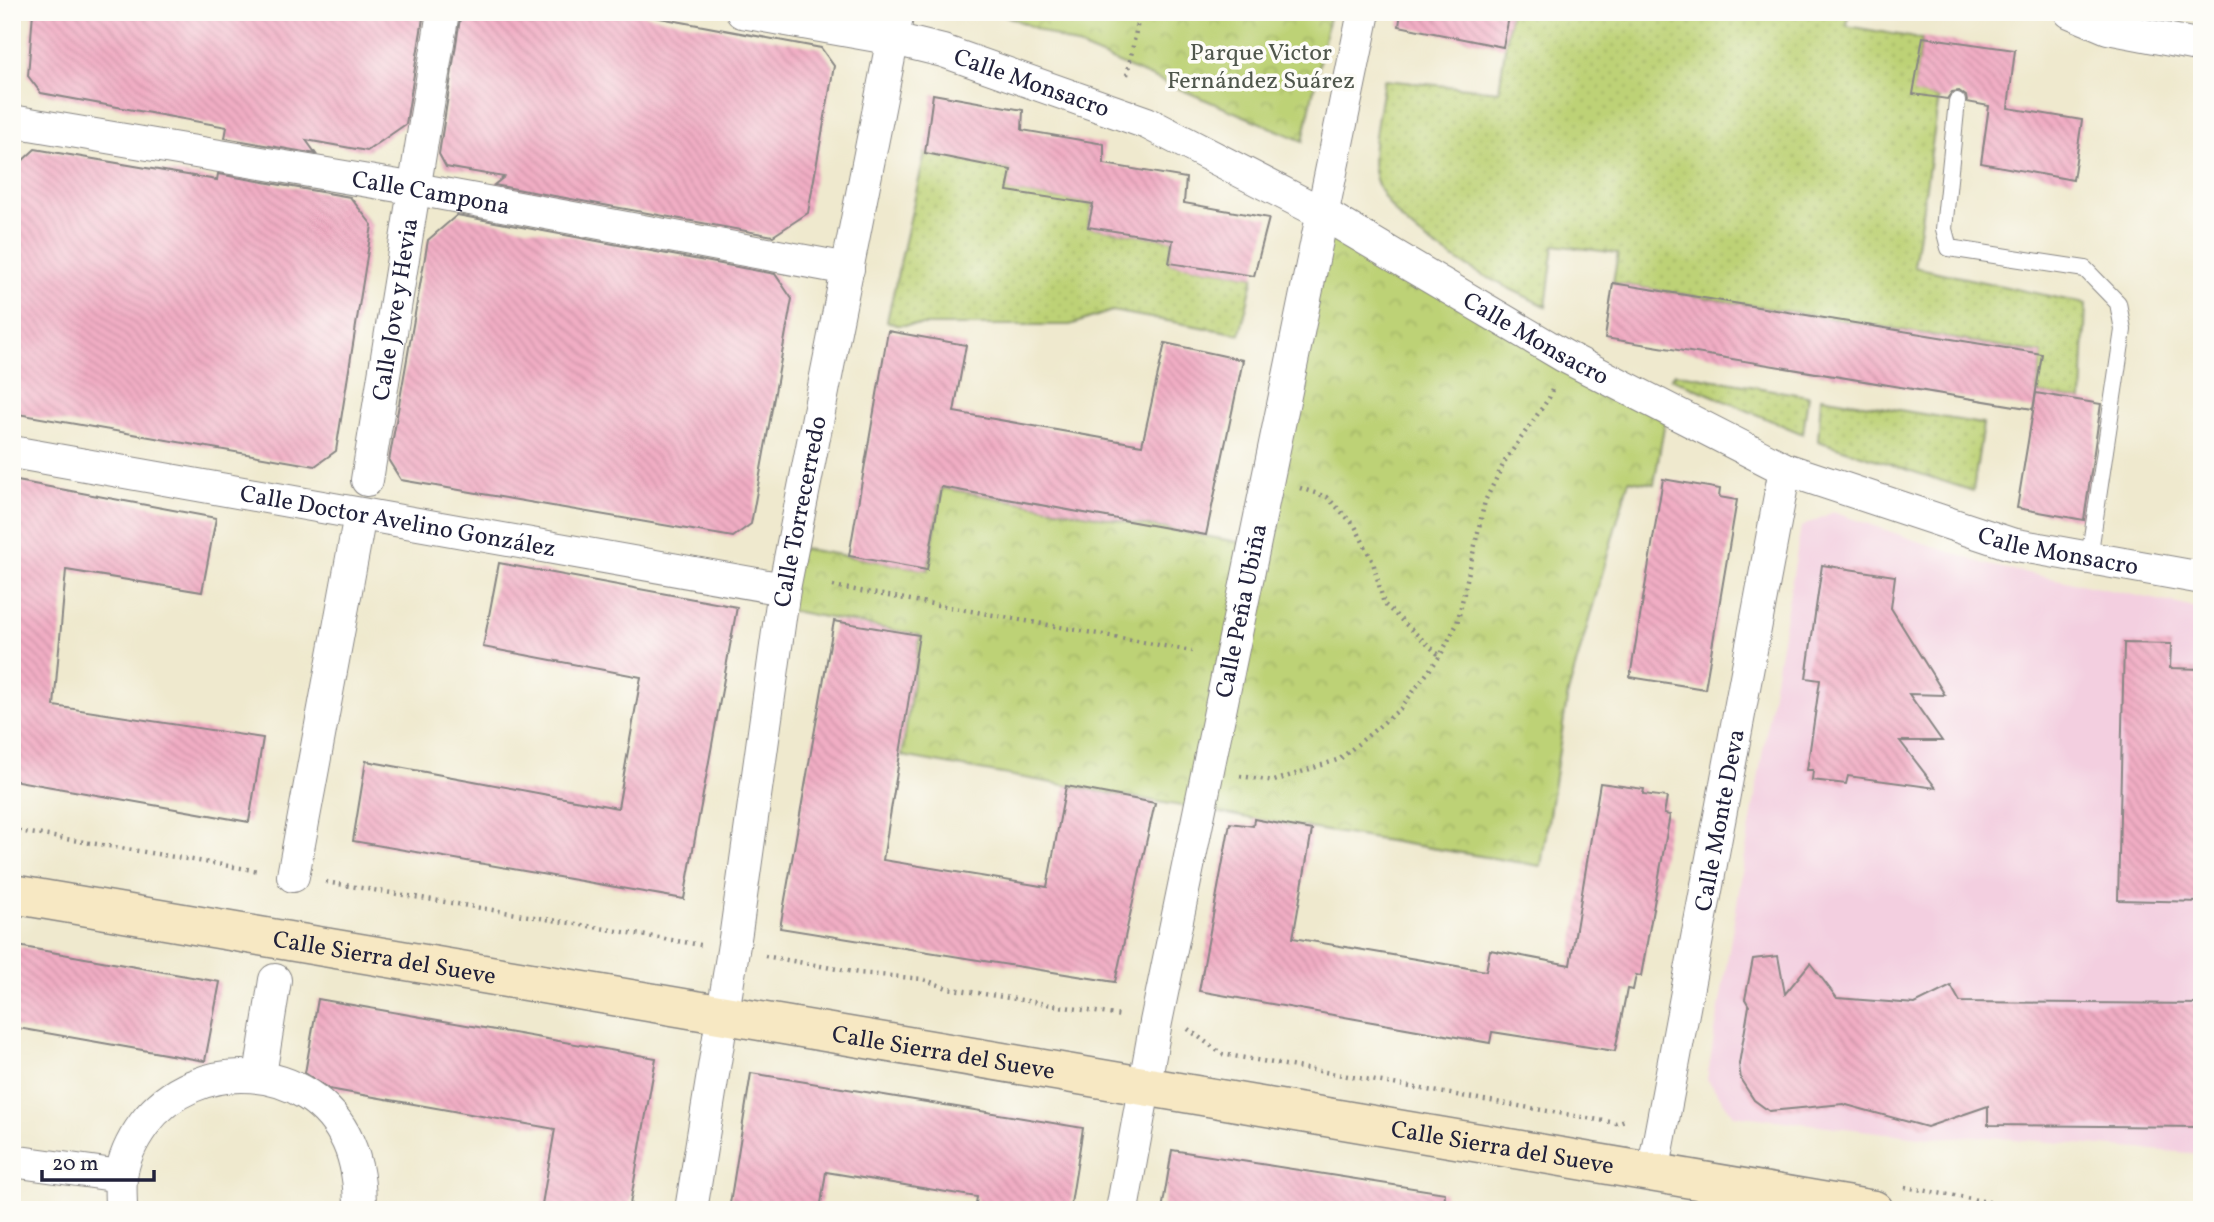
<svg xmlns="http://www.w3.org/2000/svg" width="2214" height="1222" viewBox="0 0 2214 1222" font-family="Vollkorn,serif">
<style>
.built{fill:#f3cfe0}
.park{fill:url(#park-crowns);stroke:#707a58;stroke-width:2}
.garden{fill:url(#garden-dots);stroke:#707a58;stroke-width:2}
.building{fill:url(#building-back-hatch)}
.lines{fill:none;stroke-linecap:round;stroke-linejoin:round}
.lane-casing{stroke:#888684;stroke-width:18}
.street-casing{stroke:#888684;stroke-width:34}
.secondary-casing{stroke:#888684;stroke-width:41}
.path{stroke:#888684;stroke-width:4.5;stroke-dasharray:2 5;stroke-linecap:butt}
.lane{stroke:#fff;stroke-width:16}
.street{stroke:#fff;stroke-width:32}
.secondary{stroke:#f7e8c3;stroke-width:38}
.labels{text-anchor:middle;stroke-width:7;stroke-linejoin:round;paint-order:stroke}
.park-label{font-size:24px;fill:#50574d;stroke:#fdfcf7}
.street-label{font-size:24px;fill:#22223b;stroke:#fdfcf7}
</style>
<defs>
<pattern id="park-crowns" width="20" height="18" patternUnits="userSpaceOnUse" patternTransform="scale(1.75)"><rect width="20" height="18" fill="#bdd276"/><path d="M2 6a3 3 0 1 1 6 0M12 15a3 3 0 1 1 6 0" fill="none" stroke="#a2b467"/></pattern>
<pattern id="garden-dots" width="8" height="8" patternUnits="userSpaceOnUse" patternTransform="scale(1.75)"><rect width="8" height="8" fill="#bdd276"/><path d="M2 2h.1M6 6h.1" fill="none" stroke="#a2b467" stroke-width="1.8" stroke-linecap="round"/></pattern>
<pattern id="building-back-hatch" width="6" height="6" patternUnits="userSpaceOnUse" patternTransform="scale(1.75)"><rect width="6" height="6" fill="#f1adc4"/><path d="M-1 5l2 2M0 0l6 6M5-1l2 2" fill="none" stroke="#ce95a9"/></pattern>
</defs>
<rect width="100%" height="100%" fill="#fdfcf7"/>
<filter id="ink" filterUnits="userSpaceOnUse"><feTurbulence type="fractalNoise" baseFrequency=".0143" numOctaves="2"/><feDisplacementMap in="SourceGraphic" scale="14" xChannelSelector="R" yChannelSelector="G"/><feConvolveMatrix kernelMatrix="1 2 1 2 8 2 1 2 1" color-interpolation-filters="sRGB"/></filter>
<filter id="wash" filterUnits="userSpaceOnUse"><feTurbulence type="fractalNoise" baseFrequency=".00686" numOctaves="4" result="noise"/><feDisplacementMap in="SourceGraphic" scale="28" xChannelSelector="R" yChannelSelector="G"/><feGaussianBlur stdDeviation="1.57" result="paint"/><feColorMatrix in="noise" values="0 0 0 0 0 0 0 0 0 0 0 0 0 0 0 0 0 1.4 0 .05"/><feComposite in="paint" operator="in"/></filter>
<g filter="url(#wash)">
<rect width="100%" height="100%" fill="#efe9ce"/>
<!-- built -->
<path class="built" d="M1833,512L1988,565L2202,609V1154L1974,1136L1929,1138L1733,1115L1707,1079L1801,527Z"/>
<!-- park -->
<path class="park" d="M997,12H1330L1303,141Z
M1323,214L1667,410L1654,484L1629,480L1568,693L1541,866L1254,819L902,756L920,635L782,609L793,547L928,570L942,488L1254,545Z"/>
<!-- garden -->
<path class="garden" d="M1510,12L1596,15L1597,12H1849L1847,26L1922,39L1914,93L1939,98L1914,267L2086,304L2082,401L2036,393L2042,353L1613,283L1618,253L1554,245L1546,307C1494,279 1385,236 1374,171C1370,151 1381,102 1384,80L1499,91Z
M925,153L1011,170L1008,191L1093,204L1088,227L1173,240L1169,263L1254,276L1240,334L1112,311L1070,325H896L887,321Z
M1675,373L1808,396L1803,434L1671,378Z
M1821,397L1983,424L1973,491L1818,441Z"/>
<g id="blocks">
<!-- building -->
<path class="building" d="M33,12H424L406,124L367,151L306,140L316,154L225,138L227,127L41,93L28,76Z
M461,12H628L821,48L834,66L808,213L773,236L494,185L504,177L446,167L439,154Z
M1401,12H1510L1503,47L1399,26Z
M1923,37L2015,50L2008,108L2082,120L2073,180L1981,163L1989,106L1967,102L1966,96L1959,91L1952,92L1947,99L1913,94Z
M933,94L1023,110L1022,130L1104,144V164L1186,178L1184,203L1269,218L1254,276L1169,263L1173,240L1088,227L1093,204L1007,191L1011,170L925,153Z
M35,149L217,180L218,174L350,197L372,225L336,451L315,466L12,413V267L20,163Z
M457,215L775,274L792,299L751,524L733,537L401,480L389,461L428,240Z
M1613,283L2042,354L2033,409L1605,338Z
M888,331L966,345L954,412L1142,445L1165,343L1243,360L1206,535L941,487L927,570L849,556Z
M2036,393L2101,404L2084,520L2017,508Z
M1663,479L1720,489L1719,497L1737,500L1705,689L1630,677Z
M12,480L216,518L202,592L66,570L54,706L263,738L249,822L12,780Z
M499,563L737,607L684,899L353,841L366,761L618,808L641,677L483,647Z
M1822,565L1895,576L1891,608L1945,695L1909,694L1942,741H1900L1936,788L1848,776L1846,784L1812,780L1813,770H1807L1820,680L1806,678Z
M834,621L919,635L883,860L1047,887L1066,786L1155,803L1115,982L780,928Z
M2124,643L2171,644L2170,668L2202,669V902L2118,900Z
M1600,783L1644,789L1643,794L1667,797L1664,814L1670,815L1641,976L1636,975L1633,990L1627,989L1615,1051L1492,1032L1490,1043L1199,991L1230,823L1253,826L1254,819L1312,830L1293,938L1486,971L1490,950L1570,965Z
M12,945L220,982L205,1061L12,1027Z
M1778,956L1785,994L1810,963L1837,998L1915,1004L1951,986L1960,1002L2202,1004V1127L1988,1125V1106L1927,1127L1843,1104L1769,1111L1754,1100L1741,1080L1739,1064L1749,1006L1745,999L1753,959Z
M318,999L656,1058L629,1210H541L555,1129L329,1089L305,1073Z
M751,1073L1083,1128L1070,1210H975L977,1197L826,1172L820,1210H729Z
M1172,1150L1445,1193L1444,1210H1162Z"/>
</g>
</g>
<g filter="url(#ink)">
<use href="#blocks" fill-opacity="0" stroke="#888684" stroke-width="2"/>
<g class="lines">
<defs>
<path id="lane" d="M1957,101L1944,229L1949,248L2085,269L2118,303L2123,330L2089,558"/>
<g id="street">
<path id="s1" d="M742,12L894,39L943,51L1147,123L1322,213L1564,356L1785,469L2011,544L2202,578"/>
<path d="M2070,12L2108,28L2202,46"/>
<path id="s2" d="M12,121L416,189L848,269"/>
<path id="s3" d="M12,452L784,589"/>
<path id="s4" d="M367,480L443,12"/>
<path d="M293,876L357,531"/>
<path d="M260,1075L275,980"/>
<path d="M12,1161L121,1176"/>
<path id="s5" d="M1653,1173L1785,469"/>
<path d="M121,1210C121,1199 120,1188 121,1178C123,1159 133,1139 144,1124C195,1055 311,1060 348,1142C358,1164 360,1186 360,1210"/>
<path id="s6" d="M691,1210L736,932L784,589L898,12"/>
<path id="s7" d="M1122,1210L1156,1022L1364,12"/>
</g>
<g id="secondary">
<path id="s8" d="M12,894L1874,1210"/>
</g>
</defs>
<!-- lane casing -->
<use href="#lane" class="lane-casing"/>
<!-- street casing -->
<use href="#street" class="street-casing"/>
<!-- secondary casing -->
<use href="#secondary" class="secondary-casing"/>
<!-- path -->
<path class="path" d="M1127,75L1140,12
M1300,488L1327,497L1355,526L1373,562L1384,604L1440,656
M833,586L1192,651
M1240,776L1274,781L1340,759L1401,708L1440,656L1457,624L1485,501L1505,461L1549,398L1553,387
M12,830L259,871
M326,882L701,945
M765,956L859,973L923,979L947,988L1121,1016
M1188,1029L1222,1054L1616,1123L1628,1119
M1905,1187L2032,1210"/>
<!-- lane -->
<use href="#lane" class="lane"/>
<!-- street -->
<use href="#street" class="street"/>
<!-- secondary -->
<use href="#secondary" class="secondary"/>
</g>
</g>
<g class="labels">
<!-- park labels -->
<g class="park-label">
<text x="1261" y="60">Parque Victor<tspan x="1261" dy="28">Fernández Suárez</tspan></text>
</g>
<!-- street labels -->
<g class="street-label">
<text dy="8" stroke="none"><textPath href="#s1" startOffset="299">Calle Monsacro</textPath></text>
<text dy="8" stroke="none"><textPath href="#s2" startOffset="425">Calle Campona</textPath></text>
<text dy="8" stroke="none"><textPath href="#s4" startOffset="173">Calle Jove y Hevia</textPath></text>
<text dy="8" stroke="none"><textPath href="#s1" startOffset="866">Calle Monsacro</textPath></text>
<text dy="8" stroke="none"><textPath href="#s6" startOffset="707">Calle Torrecerredo</textPath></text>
<text dy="8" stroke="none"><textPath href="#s3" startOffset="392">Calle Doctor Avelino González</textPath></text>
<text dy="8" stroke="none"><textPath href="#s1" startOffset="1433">Calle Monsacro</textPath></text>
<text dy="8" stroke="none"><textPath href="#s7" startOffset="611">Calle Peña Ubiña</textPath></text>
<text dy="8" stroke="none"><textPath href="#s5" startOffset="359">Calle Monte Deva</textPath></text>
<text dy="8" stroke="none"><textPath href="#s8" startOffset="378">Calle Sierra del Sueve</textPath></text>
<text dy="8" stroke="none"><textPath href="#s8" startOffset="945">Calle Sierra del Sueve</textPath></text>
<text dy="8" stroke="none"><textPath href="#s8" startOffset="1512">Calle Sierra del Sueve</textPath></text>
</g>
</g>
<!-- margin -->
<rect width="2214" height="1222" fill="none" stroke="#fdfcf7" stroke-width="42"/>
<!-- scale -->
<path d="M42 1170v10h112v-10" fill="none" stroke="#22223b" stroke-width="3.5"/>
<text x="52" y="1170" font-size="21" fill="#22223b" stroke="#fdfcf7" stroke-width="5" paint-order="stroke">20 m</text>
</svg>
